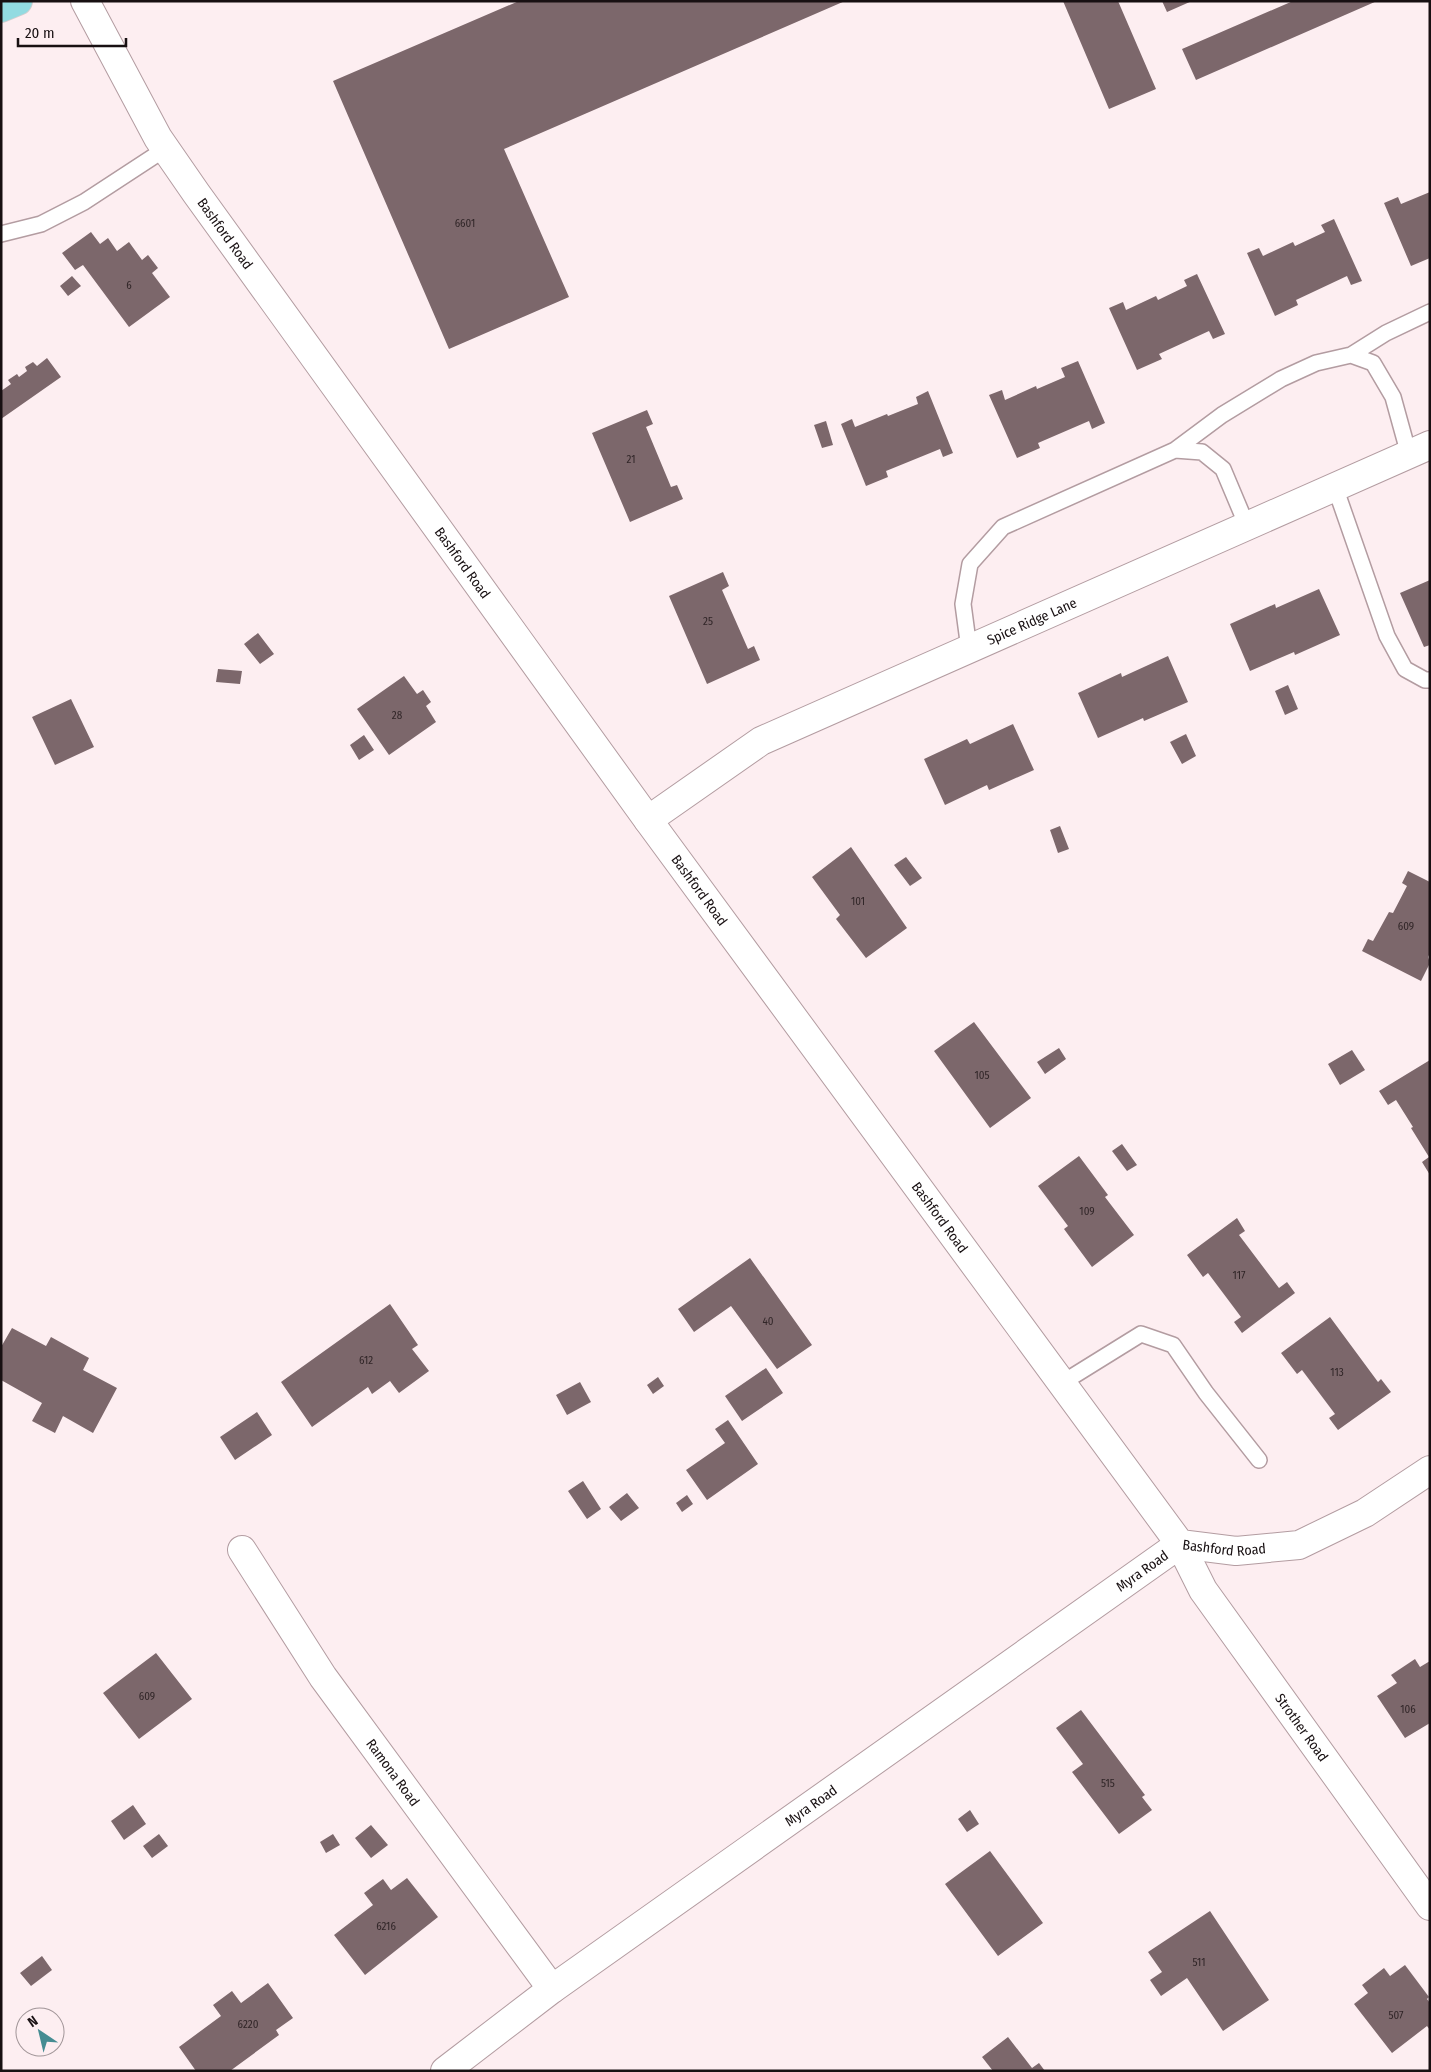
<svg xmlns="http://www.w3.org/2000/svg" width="1431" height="2072" viewBox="0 0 1431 2072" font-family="'Fira Sans Condensed',sans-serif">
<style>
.building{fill:#7c676b}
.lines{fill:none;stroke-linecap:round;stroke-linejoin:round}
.service-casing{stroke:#b39ca1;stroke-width:18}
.minor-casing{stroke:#b39ca1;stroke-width:30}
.tertiary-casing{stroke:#b39ca1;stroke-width:30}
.primary-casing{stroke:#d1cfd0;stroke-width:30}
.service{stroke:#fff;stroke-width:15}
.minor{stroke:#fff;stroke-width:28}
.tertiary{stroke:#fff;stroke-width:28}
.primary{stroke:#92dbe1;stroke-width:28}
.labels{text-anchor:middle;stroke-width:5;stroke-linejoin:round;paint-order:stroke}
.number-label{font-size:11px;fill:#312628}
.street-label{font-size:14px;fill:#181012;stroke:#fdeef1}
</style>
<rect width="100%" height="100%" fill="#fdeef1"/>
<!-- building -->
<path class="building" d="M519,1H845L504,149L569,297L449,349L333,81Z
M1063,1H1118L1156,89L1109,109Z
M1162,1H1192L1167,12Z
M1293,1H1377L1196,80L1182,49Z
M1430,192V258L1411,266L1384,203L1398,197L1401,204Z
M1334,219L1362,281L1351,285L1347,276L1296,300L1298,305L1275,316L1247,253L1259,248L1263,256L1293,242L1295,246L1325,232L1321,225Z
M91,232L100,244L108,238L117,251L129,242L142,260L148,255L158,268L152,273L170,297L129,327L83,265L75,270L62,253Z
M1197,274L1225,334L1213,339L1209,331L1159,354L1162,359L1137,370L1109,308L1123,302L1126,310L1156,296L1158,300L1187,286L1184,280Z
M72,276L81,286L68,296L60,286Z
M47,358L61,377L1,419V391L11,384L8,380L17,374L19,377L27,371L25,367L33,362L37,366Z
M1078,361L1105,423L1092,429L1089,421L1038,443L1040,448L1017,458L989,395L1002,390L1005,400L1036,386L1037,389L1065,377L1061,368Z
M928,391L953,453L943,457L940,449L886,471L888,477L866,486L841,424L852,419L855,427L887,414L888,416L918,404L916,397Z
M647,410L653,424L646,427L671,487L677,485L683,499L630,522L592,433Z
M826,421L833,445L822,448L814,425Z
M723,572L729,586L722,590L748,649L754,646L760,660L707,684L669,596Z
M1430,580V645L1424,647L1400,593Z
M1319,589L1340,635L1295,655L1294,652L1250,671L1230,624L1275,604L1276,608Z
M258,633L274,654L260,664L244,644Z
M1168,656L1188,702L1144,721L1143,718L1098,738L1078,693L1121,673L1122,677Z
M218,669L242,671L240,684L216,682Z
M404,676L417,694L423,690L431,702L426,706L436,722L389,755L357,709Z
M1288,685L1298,709L1285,715L1275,691Z
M71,699L94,747L55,765L32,717Z
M1013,724L1034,770L989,790L987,785L945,805L924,759L967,739L970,744Z
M1186,734L1196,756L1182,764L1170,742Z
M364,735L374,750L359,760L350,745Z
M1060,826L1069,849L1058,853L1050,830Z
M851,847L907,928L866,958L836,919L840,915L812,877Z
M906,857L922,878L910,886L894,865Z
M1408,871L1430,882V953L1428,957L1430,963L1421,981L1362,951L1368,939L1373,941L1389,912L1393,913L1407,886L1402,883Z
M974,1022L1031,1098L990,1128L934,1051Z
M1059,1048L1066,1059L1045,1074L1037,1062Z
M1352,1050L1365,1070L1340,1085L1328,1064Z
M1430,1060V1175L1422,1162L1429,1157L1411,1128L1413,1127L1396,1100L1388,1105L1379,1091Z
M1122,1144L1137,1165L1127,1171L1112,1151Z
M1079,1156L1108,1195L1105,1197L1134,1235L1092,1267L1064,1229L1068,1226L1038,1186Z
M1237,1218L1245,1231L1239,1235L1279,1288L1287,1282L1295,1293L1242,1333L1234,1322L1241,1317L1208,1273L1203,1277L1187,1255Z
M750,1258L812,1345L777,1369L731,1306L694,1332L678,1309Z
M390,1304L418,1345L412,1349L429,1371L399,1393L390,1381L372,1394L368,1387L312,1427L281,1382Z
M1330,1317L1378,1382L1381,1379L1391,1392L1338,1430L1329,1418L1335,1414L1302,1370L1297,1374L1281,1353Z
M12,1328L46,1346L51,1337L89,1358L83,1370L117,1388L93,1433L63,1416L55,1433L32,1421L42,1403L1,1380V1347Z
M766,1368L783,1393L742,1421L725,1396Z
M658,1377L664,1386L653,1394L647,1385Z
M580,1382L591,1402L567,1415L556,1395Z
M257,1412L272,1435L235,1460L220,1437Z
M728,1420L758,1464L707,1500L686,1470L725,1443L715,1429Z
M583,1481L601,1509L587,1519L568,1491Z
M627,1493L639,1508L621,1521L609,1507Z
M687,1495L693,1504L682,1512L676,1503Z
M156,1653L192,1699L139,1739L103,1693Z
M1415,1659L1420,1667L1430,1661V1723L1405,1738L1377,1696L1397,1683L1391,1675Z
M1081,1710L1145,1795L1142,1797L1152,1810L1119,1834L1072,1772L1083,1764L1056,1728Z
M133,1805L146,1824L124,1840L111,1821Z
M970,1810L979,1824L967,1832L958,1819Z
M371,1825L388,1845L371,1858L355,1838Z
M159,1834L168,1846L152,1858L143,1846Z
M333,1834L340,1845L326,1853L320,1842Z
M990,1851L1043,1923L998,1956L945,1884Z
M407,1878L438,1917L365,1975L334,1935L373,1905L364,1893L383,1879L391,1890Z
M1210,1911L1269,2000L1223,2031L1187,1978L1161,1996L1150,1980L1162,1972L1148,1952Z
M42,1956L52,1970L31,1986L20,1973Z
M1405,1965L1429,1997L1427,1999L1430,2003V2030L1427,2026L1392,2053L1354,2004L1368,1993L1362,1985L1384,1968L1390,1976Z
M268,1983L293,2018L276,2030L279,2035L230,2071H196L179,2047L221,2016L213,2005L232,1991L241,2003Z
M1008,2037L1032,2068L1039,2063L1045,2071H993L982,2057Z"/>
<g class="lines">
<defs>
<path id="service" d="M1,234L41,224L84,202L165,149
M1351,355L1386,333L1430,312
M1175,450L1202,452L1223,469L1247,526
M1335,487L1387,636L1405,669L1425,680H1430
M969,649L963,604L970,564L1003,527L1175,450L1222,415L1281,379L1316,363L1351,355L1373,363L1393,397L1409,455
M1062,1383L1141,1334L1173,1345L1206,1393L1259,1460"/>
<g id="minor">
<path id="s1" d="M648,820L761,741L1430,445"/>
<path id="s2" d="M242,1550L323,1677L552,1989"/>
<path id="s3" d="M445,2071L552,1989L1180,1544L1203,1590L1430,1906"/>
</g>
<g id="tertiary">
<path id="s4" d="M85,1L158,138L196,193L648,820L1180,1544L1236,1551L1299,1545L1365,1513L1430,1470"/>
</g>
<path id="primary" d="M1,8L18,1"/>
</defs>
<!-- service casing -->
<use href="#service" class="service-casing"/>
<!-- minor casing -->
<use href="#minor" class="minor-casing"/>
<!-- tertiary casing -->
<use href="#tertiary" class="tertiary-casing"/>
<!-- primary casing -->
<use href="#primary" class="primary-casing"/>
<!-- service -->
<use href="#service" class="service"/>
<!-- minor -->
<use href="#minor" class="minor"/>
<!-- tertiary -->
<use href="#tertiary" class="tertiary"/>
<!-- primary -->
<use href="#primary" class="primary"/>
</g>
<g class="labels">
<!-- number labels -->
<g class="number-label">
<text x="465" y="227">6601</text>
<text x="129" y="289">6</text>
<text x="631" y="463">21</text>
<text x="708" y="625">25</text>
<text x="397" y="719">28</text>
<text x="858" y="905">101</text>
<text x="1406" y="930">609</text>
<text x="982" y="1079">105</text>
<text x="1087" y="1215">109</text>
<text x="1239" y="1279">117</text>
<text x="768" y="1325">40</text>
<text x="366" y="1364">612</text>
<text x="1337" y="1376">113</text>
<text x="147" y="1700">609</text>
<text x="1408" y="1713">106</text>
<text x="1108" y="1787">515</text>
<text x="386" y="1930">6216</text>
<text x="1199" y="1966">511</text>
<text x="1396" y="2019">507</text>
<text x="248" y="2028">6220</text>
</g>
<!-- street labels -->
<g class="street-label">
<text dy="5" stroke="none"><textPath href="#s4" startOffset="272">Bashford Road</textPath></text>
<text dy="5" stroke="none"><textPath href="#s4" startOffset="678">Bashford Road</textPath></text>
<text dy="5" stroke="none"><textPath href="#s1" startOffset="434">Spice Ridge Lane</textPath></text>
<text dy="5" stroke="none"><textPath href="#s4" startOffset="1082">Bashford Road</textPath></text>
<text dy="5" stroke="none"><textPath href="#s4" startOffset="1488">Bashford Road</textPath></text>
<text dy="5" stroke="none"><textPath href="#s4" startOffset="1938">Bashford Road</textPath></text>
<text dy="5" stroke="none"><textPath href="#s3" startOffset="858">Myra Road</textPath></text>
<text dy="5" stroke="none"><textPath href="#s3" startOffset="1125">Strother Road</textPath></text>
<text dy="5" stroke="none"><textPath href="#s2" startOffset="269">Ramona Road</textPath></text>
<text dy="5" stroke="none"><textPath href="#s3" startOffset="452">Myra Road</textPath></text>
</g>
</g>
<!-- border -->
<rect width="1431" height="2072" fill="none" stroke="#181012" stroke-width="5"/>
<!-- north arrow -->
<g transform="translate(40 2032) rotate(325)"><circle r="24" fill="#fdeef1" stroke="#a19598"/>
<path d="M0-4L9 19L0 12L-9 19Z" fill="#458c92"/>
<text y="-8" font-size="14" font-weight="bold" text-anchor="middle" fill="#181012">N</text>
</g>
<!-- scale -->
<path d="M18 38v8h108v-8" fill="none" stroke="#181012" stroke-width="2.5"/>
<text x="25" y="38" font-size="15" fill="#181012" stroke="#fdeef1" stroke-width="4" paint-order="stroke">20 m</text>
</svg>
